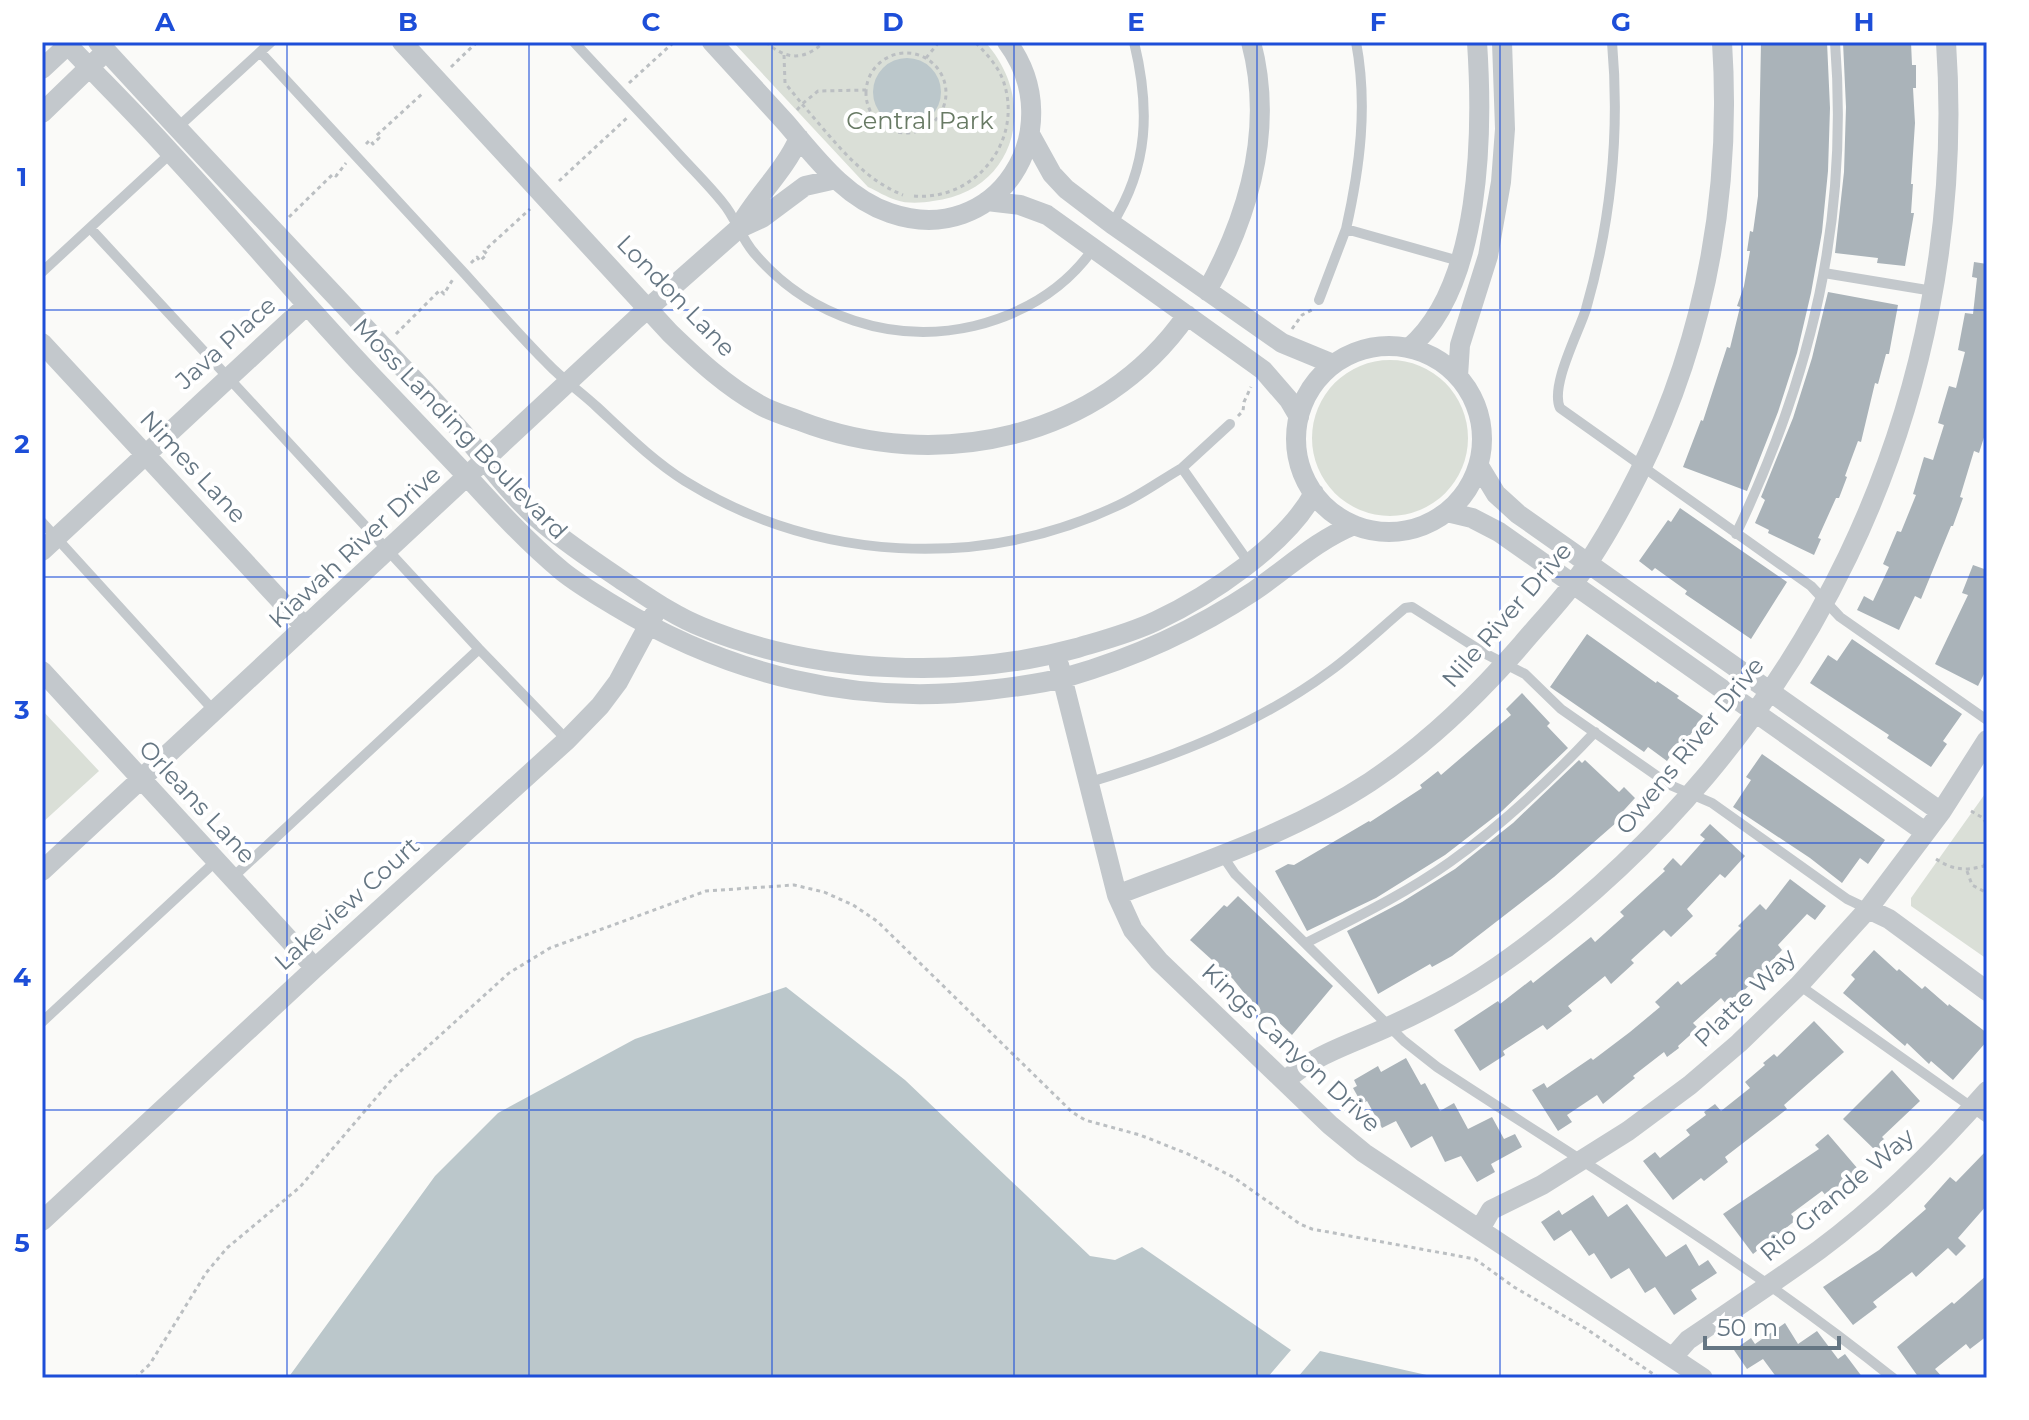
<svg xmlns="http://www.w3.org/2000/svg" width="2029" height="1420" viewBox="0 0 2029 1420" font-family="Montserrat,sans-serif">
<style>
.green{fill:#dadfd7}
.water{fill:#bbc7cb}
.building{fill:#aab3b9}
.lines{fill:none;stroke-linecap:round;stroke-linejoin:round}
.path{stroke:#bbbfc2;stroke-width:3;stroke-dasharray:4 4;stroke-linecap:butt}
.service{stroke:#c3c8cc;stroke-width:10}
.minor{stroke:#c3c8cc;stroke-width:20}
.grid{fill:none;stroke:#1d4ed8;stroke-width:2;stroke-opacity:0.55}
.labels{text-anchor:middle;stroke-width:8;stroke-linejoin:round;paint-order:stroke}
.park-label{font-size:24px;fill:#687a64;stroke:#fff}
.street-label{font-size:24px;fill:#657683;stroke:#fff}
.neatline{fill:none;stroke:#1d4ed8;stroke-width:3}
.grid-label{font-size:26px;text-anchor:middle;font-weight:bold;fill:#1d4ed8}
</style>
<rect width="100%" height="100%" fill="#fafaf8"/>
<!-- green -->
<path class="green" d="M733,42H985C1039,101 1017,191 933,201C922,203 907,204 896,200C886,197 877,191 868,187Z
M1312 438a78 78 0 1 1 156 0a78 78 0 1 1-156 0Z
M42,710L99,771L42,823Z
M1987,791V959L1911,906V898Z"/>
<!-- water -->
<path class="water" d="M873 92a34 34 0 1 1 68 0a34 34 0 1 1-68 0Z
M786,987L905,1080L1090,1256L1115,1260L1142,1247L1291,1350L1267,1378H288L435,1176L498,1113L635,1039Z
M1320,1351L1440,1378H1297Z"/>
<!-- building -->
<path class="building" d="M1761,42H1827L1830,108L1828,171L1822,232L1811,293L1797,353L1778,412L1747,491L1683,467L1701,420L1703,421L1727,347L1730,348L1740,307L1737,306L1744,286L1750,251H1747L1750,231L1753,232L1758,196Z
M1843,42H1911L1912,65H1916V88H1913L1915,123L1911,184H1913L1911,213H1914L1905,266L1877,263L1878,258L1835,253L1844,172L1846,107Z
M1974,262L1987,264V428L1979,453L1974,451L1960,497L1963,498L1953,526H1951L1921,599L1915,596L1899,630L1857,610L1864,596L1873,601L1889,567L1883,564L1897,531L1901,532L1916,495L1913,494L1924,457L1933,460L1944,425L1938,423L1949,386L1956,388L1965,352L1958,350L1965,313L1973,314L1977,278L1972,277Z
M1828,292L1898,305L1889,354H1886L1878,384L1875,383L1861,442L1858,441L1845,476L1847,477L1839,498H1836L1818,538L1821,539L1814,555L1768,533L1769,530L1755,523L1765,500L1761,497L1793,418L1812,358Z
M1680,508L1787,582L1751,639L1685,594L1687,591L1655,568L1652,571L1639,561L1668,520L1671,522Z
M1973,565L1987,570V668L1978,686L1935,664L1968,595L1962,593Z
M1587,634L1656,683L1657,681L1679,696L1677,698L1703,716L1688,738L1684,736L1667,761L1648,747L1644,752L1550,687Z
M1852,639L1962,714L1943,741L1947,744L1931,767L1887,738L1889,735L1810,683L1828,655L1837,661Z
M1522,693L1550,723L1547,726L1568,748L1502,811L1445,855L1376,898L1307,931L1275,871L1288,864L1294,865L1369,821L1370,822L1422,788L1420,785L1438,771L1441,775L1511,715L1506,709Z
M1762,754L1885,840L1868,864L1860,858L1842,883L1810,858L1733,807L1751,780L1746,777Z
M1579,760L1582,763L1585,760L1619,792L1624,787L1635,798L1615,820L1617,822L1554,877L1452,956L1432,967L1430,964L1378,994L1347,931L1402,902L1455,869L1513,823Z
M1710,824L1745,856L1725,878L1720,874L1687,909L1693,916L1671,937L1664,930L1631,960L1634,963L1611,984L1605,976L1568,1006L1572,1011L1547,1030L1543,1025L1503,1051L1505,1055L1480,1071L1454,1030L1498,1001L1500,1004L1531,980L1533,983L1591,937L1595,942L1624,916L1620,912L1665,871L1663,869L1673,858L1681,866L1705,839L1700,835Z
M1790,879L1826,906L1815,920L1807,914L1778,945L1782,950L1738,997L1728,1006L1721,998L1693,1023L1698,1028L1678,1046L1679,1048L1667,1057L1664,1052L1633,1076L1635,1078L1603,1104L1597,1095L1567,1115L1572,1122L1558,1131L1532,1090L1544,1083L1547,1088L1591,1058L1593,1060L1630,1032L1660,1007L1655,1002L1678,981L1681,985L1717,955L1715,954L1741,928L1738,926L1760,904L1766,910Z
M1238,896L1333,986L1292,1035L1270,1014L1264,1019L1249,1005L1252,1003L1233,979L1190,940L1224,905L1227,907Z
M1874,950L1897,971L1899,969L1922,989L1925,986L1948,1006L1949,1004L1987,1033V1041L1953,1080L1931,1061L1929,1064L1907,1043L1905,1046L1843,993L1855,979L1851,975Z
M1814,1021L1844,1052L1784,1105L1787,1109L1725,1157L1728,1162L1704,1181L1701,1178L1673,1200L1643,1161L1655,1152L1660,1158L1690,1135L1686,1130L1706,1115L1704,1112L1715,1104L1721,1111L1750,1088L1745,1082L1765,1065L1763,1063L1774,1054L1777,1057Z
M1406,1058L1421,1085L1425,1083L1440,1111L1454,1103L1468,1129L1492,1117L1504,1139L1515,1134L1522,1147L1491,1164L1495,1172L1477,1182L1461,1156L1445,1162L1432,1136L1411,1148L1396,1121L1382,1128L1367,1101L1362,1104L1353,1088L1357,1086L1354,1080L1378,1066L1381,1072Z
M1892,1070L1920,1101L1882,1137L1887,1142L1877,1152L1843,1119Z
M1828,1134L1858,1169L1827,1197L1822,1191L1791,1214L1796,1220L1753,1254L1723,1214L1819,1149L1815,1145Z
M1987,1150V1205L1958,1238L1966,1246L1956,1256L1948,1248L1916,1277L1912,1272L1873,1302L1877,1307L1853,1325L1823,1287L1879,1250L1926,1209L1924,1206L1950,1177L1956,1182Z
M1593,1195L1608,1217L1627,1204L1666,1257L1686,1244L1699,1266L1708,1260L1717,1273L1691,1290L1697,1299L1674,1315L1655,1287L1645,1293L1629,1268L1611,1279L1594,1253L1589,1256L1571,1230L1554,1241L1541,1222L1559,1210L1562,1215Z
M1987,1275V1336L1970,1349L1966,1344L1935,1369L1943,1378H1919L1897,1347L1952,1302L1954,1304Z
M1785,1323L1798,1344L1817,1331L1838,1359L1845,1354L1863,1378H1777L1763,1359L1747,1369L1734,1350L1751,1338L1755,1344Z"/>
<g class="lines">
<!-- path -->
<path class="path" d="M766,42C786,60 804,61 824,42
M866 93a40 40 0 1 1 80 0a40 40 0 1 1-80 0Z
M784,55L785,83L802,104L818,91L866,90
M926,58L939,42
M451,67L477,42
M629,83L674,42
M797,110L802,104C832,138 860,178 903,195
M366,144L370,140L373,144L379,138L376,136L423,93
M559,181L628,117
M914,196C975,201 1023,142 1004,83C999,67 987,54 975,42
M289,217L333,174L336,176L346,163
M471,263L477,257L480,261L487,254L484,251L530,209
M1292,329L1302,315L1312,310
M396,334L440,290L444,294L453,279
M1238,416L1243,411L1244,402L1251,387
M1971,811L1983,818L1987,825
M1987,856L1984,863L1987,872
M1936,859C1953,870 1965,871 1984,866
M1967,871L1972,885L1987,893
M135,1378L150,1364L206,1273L227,1248L300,1187L393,1078L509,973L550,948L706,891L794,885L824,892L853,905L877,921L1072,1112L1085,1120L1140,1135L1188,1154L1233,1177L1300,1224L1312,1229L1475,1259L1514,1287L1585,1328L1659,1378"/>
<!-- service -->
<path class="service" d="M574,42C607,78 641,113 674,149C690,167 708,184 723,203C736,218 741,239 755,254C809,317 893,345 974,326C1022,314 1064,290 1093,249
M1356,42C1368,105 1360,167 1346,229L1459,261
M1612,42C1620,132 1611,222 1586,309C1578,334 1550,386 1560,408L1811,586L1840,617L1987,720
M260,52C328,126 397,200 465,274C492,304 519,335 547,363C562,379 581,392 597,407C625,433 653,461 685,481C816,562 980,571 1119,505C1141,495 1161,480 1182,468L1249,563
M177,128L271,42
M1112,224C1149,166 1150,108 1134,42
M90,228L479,649L567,740
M42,272L171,153
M1824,273L1933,291
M1319,300L1346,229
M1182,468L1230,424
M42,522L215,712
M1736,534C1812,375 1849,219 1835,42
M1087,783C1173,757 1257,725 1330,671C1356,652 1380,629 1405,608L1412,607L1486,654L1525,674L1561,709L1670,785L1712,803L1847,899L1868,909
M1222,855L1235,874L1404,1041L1437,1067C1591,1168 1750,1263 1893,1378
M232,878L479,649
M1306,943C1355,918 1405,894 1450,862C1503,824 1550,780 1595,732
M1799,985L1987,1118
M42,1022L216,861"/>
<!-- minor -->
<path class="minor" d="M65,42C100,79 136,114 170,152C239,226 303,303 373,377C404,410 435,442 466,475C496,508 527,542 562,571C578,584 597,595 615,606C729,675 856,706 988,690C1015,687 1041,684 1067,677C1133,658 1197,629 1254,591C1288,568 1315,541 1354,525
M98,42C194,147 292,250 390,354C414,380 439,405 462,432C486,461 509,493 537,518C564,542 594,561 623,581C649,598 674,616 702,627C815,674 960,680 1077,648C1104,640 1131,633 1156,621C1209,596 1286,545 1314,493
M402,42L670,333C698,360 726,386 760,405C772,412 787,416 800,421C937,474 1101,439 1187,315
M712,42C737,69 761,96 786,123C816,158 845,198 890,213C997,250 1072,129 1007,42
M42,69L71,42
M42,113L99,58
M1031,136L1052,174L1066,189L1112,224L1282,343L1333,364
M987,201L1020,205L1047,215L1263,370L1289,400L1299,417
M738,229C756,196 784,172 799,138
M1207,291C1249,215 1274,128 1251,42
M42,343L305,627
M1296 439a93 93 0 1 1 186 0a93 93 0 1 1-186 0Z
M1409,348C1482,286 1483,131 1477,42
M1458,376L1460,345L1488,256L1501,182L1505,129L1502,42
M1479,466L1496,494L1518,514L1941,812
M1447,512L1472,518L1499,532L1925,832
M42,551L306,306
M1059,665L1117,895L1133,930L1159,961L1330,1125L1364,1153L1703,1378
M42,671L315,968
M42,871L636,319L738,229L762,218L805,186L836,179
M1117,895C1203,862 1292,833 1370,782C1427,744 1477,696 1522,644C1539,624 1557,605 1573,584C1598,551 1619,513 1638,475C1706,338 1732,195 1722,42
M1868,909L1889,919L1987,991
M1285,1081C1314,1054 1354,1043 1390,1026C1432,1007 1473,985 1511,957C1804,745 1971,406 1946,42
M42,1221L315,968L567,740L600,706L618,682L654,615
M1480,1229L1491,1210L1542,1185L1628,1131L1690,1085L1739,1043L1799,985L1868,909L1941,812L1987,740
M1673,1357L1688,1340C1732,1310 1776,1281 1819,1250C1881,1204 1936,1149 1987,1091"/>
</g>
<!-- grid -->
<path class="grid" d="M287,42V1378M529,42V1378M772,42V1378M1014,42V1378M1257,42V1378M1500,42V1378M1742,42V1378M42,310H1987M42,577H1987M42,843H1987M42,1110H1987"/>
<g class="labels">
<!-- park labels -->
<g class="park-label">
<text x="920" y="129">Central Park</text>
</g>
<!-- street labels -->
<g class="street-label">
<text transform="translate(676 296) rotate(46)" y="8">London Lane</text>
<text transform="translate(226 343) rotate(-42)" y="8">Java Place</text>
<text transform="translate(460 429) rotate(46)" y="8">Moss Landing Boulevard</text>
<text transform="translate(193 467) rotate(47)" y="8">Nimes Lane</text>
<text transform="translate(355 547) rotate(-43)" y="8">Kiawah River Drive</text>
<text transform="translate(1507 615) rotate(-49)" y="8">Nile River Drive</text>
<text transform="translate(1690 746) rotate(-51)" y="8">Owens River Drive</text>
<text transform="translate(197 802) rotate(47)" y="8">Orleans Lane</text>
<text transform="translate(347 904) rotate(-42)" y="8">Lakeview Court</text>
<text transform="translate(1745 998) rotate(-44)" y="8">Platte Way</text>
<text transform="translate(1291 1048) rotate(43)" y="8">Kings Canyon Drive</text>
<text transform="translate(1837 1195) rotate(-40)" y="8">Rio Grande Way</text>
</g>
</g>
<!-- border -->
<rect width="2029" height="1420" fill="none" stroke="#ffffff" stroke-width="88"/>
<!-- scale -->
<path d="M1705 1336v12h134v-12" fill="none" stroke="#657683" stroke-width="4"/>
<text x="1717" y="1336" font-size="24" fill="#657683" stroke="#ffffff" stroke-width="6" paint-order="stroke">50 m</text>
<rect x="44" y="44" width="1941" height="1332" class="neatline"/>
<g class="grid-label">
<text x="165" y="31">A</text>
<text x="408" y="31">B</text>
<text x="651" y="31">C</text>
<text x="893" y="31">D</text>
<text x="1136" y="31">E</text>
<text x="1378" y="31">F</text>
<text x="1621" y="31">G</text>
<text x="1864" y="31">H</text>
<text x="22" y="186">1</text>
<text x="22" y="453">2</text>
<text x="22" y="719">3</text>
<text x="22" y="986">4</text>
<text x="22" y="1252">5</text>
</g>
</svg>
